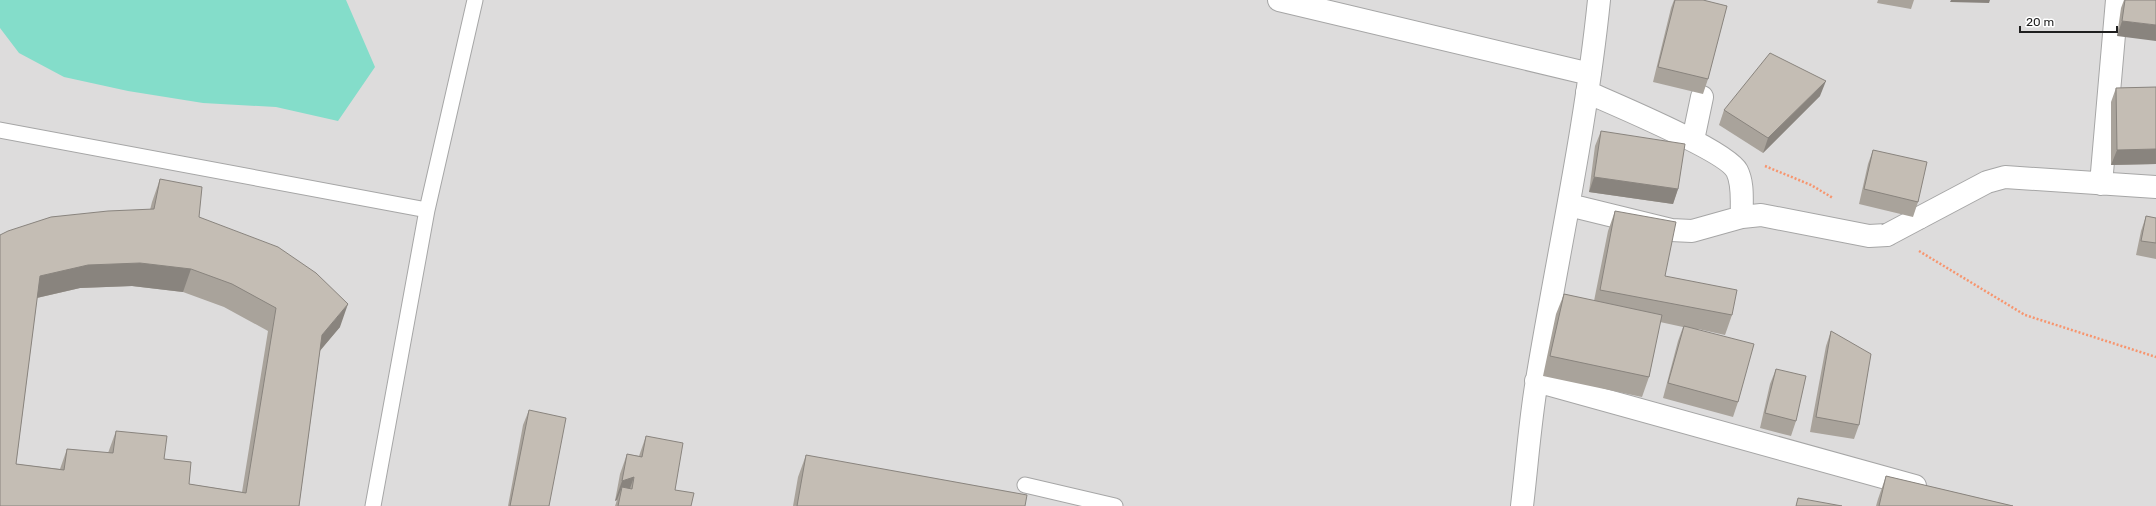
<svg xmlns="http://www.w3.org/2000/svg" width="2156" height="506" viewBox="0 0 2156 506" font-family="Rubik,sans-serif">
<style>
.residential{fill:#dddcdc}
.pitch{fill:#84ddca}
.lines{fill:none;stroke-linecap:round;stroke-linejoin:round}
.lane-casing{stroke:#a6a6a6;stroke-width:17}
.street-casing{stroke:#a6a6a6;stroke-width:24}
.path{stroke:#f7956e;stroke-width:2.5;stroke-dasharray:2 2;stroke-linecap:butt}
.lane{stroke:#fff;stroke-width:15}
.street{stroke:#fff;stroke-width:22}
.street-bridge-casing{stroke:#a6a6a6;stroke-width:24;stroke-linecap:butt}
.street-bridge{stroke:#fff;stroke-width:22}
.wall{fill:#a9a39b;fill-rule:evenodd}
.shaded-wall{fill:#89847e}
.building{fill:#c4bdb4;stroke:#89847e;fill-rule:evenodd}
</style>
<rect width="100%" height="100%" fill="#efeee5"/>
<!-- residential -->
<path class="residential" d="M0,0H2156V506H0Z"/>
<!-- pitch -->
<path class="pitch" d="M0,0H346L375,67L338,121L276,107L203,103L128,91L64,77L19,53L0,28Z"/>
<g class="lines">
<defs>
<path id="lane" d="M0,130L427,210
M1025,485L1115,506
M373,506L427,210L475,0"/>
<path id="street" d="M1279,0L1590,74
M1587,92C1614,104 1727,151 1737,171C1744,185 1741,202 1742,217
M1693,140L1702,97
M2101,184L2117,0
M1569,205L1671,230L1692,231L1742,217L1761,215L1869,236L1887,235
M1919,218L1987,182L2005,177L2156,187
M1536,381L1915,486
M1522,506C1527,464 1530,421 1537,380C1558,253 1586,128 1599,0"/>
</defs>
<!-- lane casing -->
<use href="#lane" class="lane-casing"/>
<!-- street casing -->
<use href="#street" class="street-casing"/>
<!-- path -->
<path class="path" d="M1765,166L1811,185L1833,198
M1919,251L2025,315L2156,357"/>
<!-- lane -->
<use href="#lane" class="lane"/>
<!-- street -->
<use href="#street" class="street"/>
<defs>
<path id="street-bridge" d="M1887,235L1919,218"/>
</defs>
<!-- street-bridge casing -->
<use href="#street-bridge" class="street-bridge-casing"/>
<!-- street-bridge -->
<use href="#street-bridge" class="street-bridge"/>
</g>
<!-- wall -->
<path class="wall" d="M1674,0H1703L1708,79L1703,94L1653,82L1671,8Z
M1878,0H1914L1911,9L1877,3Z
M2124,0H2156L2117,36L2121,8Z
M2156,87V164L2111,165V102L2116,88Z
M1820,96L1763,153L1719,125L1724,110Z
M1601,131L1678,189L1673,204L1589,192L1595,146Z
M1873,150L1918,202L1913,217L1859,204L1868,164Z
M160,179L199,217L340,327L320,350L299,506H0L51,217L150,210L152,202ZM132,286L183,292L224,307L268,331L242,492L189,484L164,459L116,431L108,453L67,449L60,469L16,464L37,298L80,288Z
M1615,211L1665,276L1732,315L1725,335L1698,329L1738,402L1733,417L1663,398L1678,341L1683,327L1660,322L1649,377L1642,397L1543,376L1556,314L1564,294L1594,301L1608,231Z
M2146,216L2156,218V259L2136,255L2141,231Z
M1831,331L1859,425L1854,439L1810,432L1826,346Z
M1776,369L1796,421L1791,436L1760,428L1770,384Z
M529,410L549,506H508L523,425Z
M646,436L675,490L691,506H615L617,500L615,501L620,474L627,454L639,456Z
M806,455L1025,506H793L798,477Z
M1886,476L2013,506H1876L1878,499Z"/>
<!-- shaded-wall -->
<path class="shaded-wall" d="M1951,0H1990L1989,3L1950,2Z
M2122,21L2156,25V41L2117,36Z
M1826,81L1820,96L1763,153L1768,138Z
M2156,149V164L2111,165L2117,150Z
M1594,177L1678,189L1673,204L1589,192Z
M140,263L191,269L183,292L132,286L80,288L32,299L40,276L88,265Z
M348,304L340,327L314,358L322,335Z
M634,477L627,497L622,487L617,500L615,501L622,481Z"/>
<!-- building -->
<path class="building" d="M1675,0H1703L1727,6L1708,79L1658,67Z
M2125,0H2156V25L2122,21Z
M1770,53L1826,81L1768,138L1724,110Z
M2156,87V149L2117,150L2116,88Z
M1601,131L1685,144L1678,189L1594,177Z
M1873,150L1927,162L1918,202L1864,189Z
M160,179L202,187L199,217L278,247L316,273L348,304L322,335L299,506H0V235L8,231L51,217L108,211L154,209ZM140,263L191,269L232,284L276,308L246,493L189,484L191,462L164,459L167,436L116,431L113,453L67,449L64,470L16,464L40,276L88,265Z
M1615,211L1676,222L1665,276L1737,290L1732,315L1600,290Z
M2146,216L2156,218V243L2141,241Z
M1564,294L1662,315L1649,377L1550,356Z
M1684,326L1754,344L1738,402L1668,383Z
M1831,331L1871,354L1859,425L1816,417Z
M1776,369L1806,376L1796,421L1765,413Z
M529,410L566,418L549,506H510Z
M646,436L683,443L675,490L694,493L691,506H618L622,487L632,489L634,477L622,481L627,454L642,457Z
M806,455L1027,495L1025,506H797Z
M1886,476L2013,506H1879Z
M1798,498L1842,506H1796Z"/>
<!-- scale -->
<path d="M2020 26v6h97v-6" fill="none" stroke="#1f1f1f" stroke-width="2"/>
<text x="2026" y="26" font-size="12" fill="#1f1f1f" stroke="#ffffff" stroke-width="3" paint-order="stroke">20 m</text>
</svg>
